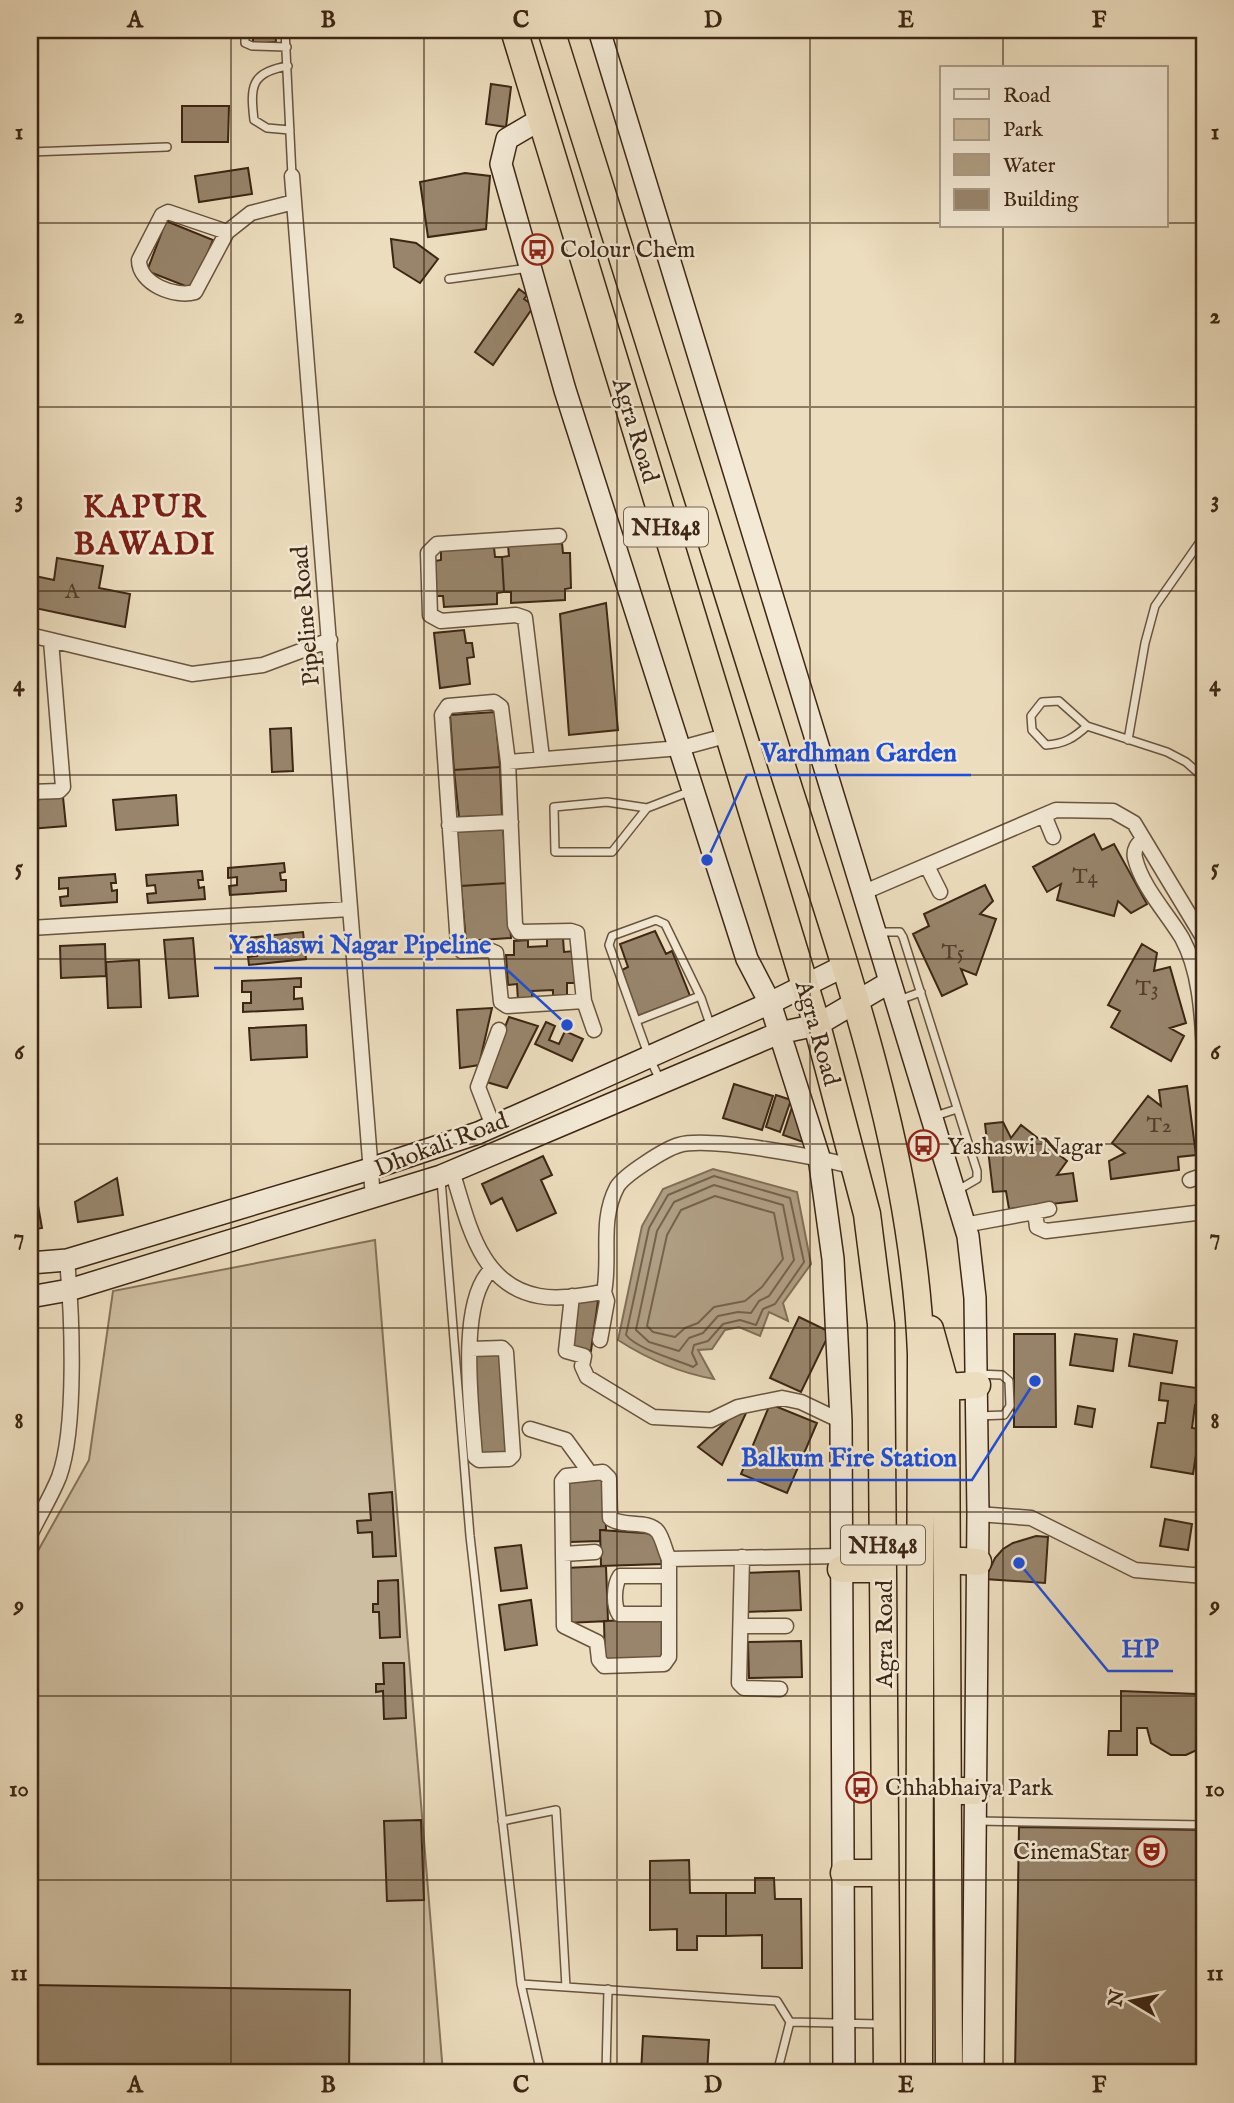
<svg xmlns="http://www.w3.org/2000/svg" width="1234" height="2103" viewBox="0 0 1234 2103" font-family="'IM FELL English',serif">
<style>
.green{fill:#cebea1;stroke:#86725a;stroke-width:2}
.water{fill:#b09f84;stroke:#826f57;stroke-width:2}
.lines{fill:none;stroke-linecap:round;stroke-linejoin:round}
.shore{stroke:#76624c;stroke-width:2}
.building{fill:#98856c;stroke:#3d2614;stroke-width:2}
.lane-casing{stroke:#69543e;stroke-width:10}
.street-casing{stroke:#69543e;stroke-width:17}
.secondary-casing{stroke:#3d2614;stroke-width:24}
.highway-casing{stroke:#3d2614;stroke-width:29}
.lane{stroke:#f3e9d5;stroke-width:7}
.street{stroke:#f3e9d5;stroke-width:14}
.secondary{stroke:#f3e9d5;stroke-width:21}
.highway{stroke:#ecddbe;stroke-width:26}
.grid{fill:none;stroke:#3d2614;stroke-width:2;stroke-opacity:0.55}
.labels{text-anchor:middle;stroke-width:5;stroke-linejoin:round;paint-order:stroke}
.number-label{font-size:21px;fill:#543e2a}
.shield{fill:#f3e9d5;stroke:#74604e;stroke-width:2}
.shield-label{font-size:23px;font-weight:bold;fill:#3d2614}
.poi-label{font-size:24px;fill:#3d2614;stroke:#f3e9d5;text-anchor:start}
.street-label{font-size:24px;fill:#3d2614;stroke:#f3e9d5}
.district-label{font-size:32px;font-weight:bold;letter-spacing:2px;fill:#7a1f14;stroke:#f3e9d5}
.leader{fill:none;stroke:#1d4ed8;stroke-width:2.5}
.callout-dot{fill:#1d4ed8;stroke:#f3e9d5;stroke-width:2.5}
.callout-label{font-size:26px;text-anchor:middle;font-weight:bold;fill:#1d4ed8;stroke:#f3e9d5;stroke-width:5;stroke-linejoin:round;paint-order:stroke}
.neatline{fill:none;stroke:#3d2614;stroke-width:2.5}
.grid-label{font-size:23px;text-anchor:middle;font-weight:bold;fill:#3d2614}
</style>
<rect width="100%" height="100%" fill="#ecddbe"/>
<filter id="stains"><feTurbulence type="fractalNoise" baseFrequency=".00286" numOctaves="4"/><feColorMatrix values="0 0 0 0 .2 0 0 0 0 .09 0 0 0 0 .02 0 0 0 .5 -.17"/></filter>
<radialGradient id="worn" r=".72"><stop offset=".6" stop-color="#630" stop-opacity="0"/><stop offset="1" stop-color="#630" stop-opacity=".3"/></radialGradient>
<!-- green -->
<path class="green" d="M375,1240L443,2073H30V1565L89,1460L113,1291Z"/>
<!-- water -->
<path class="water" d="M713,1169L797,1192L811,1264L783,1303L788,1321L769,1312L760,1336L739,1327L725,1330L712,1349L698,1350L714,1379C680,1373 646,1358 618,1340L642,1226L663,1189Z"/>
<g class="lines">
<!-- shore -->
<path class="shore" d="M714,1176L790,1198L804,1262L775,1304L763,1309L756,1325L740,1320L723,1324L708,1341L694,1345L692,1353L697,1364L693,1367C674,1359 637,1349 626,1335L649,1228L668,1195Z
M714,1185L783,1205L794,1260L769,1296L759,1301L751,1313L738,1312L718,1316L703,1333L689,1338L679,1351L649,1342L636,1330L657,1231L674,1202Z
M715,1196L774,1213L783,1259L762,1287L745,1301L714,1307L698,1323L685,1328L675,1337L653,1332L647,1326L667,1235L681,1210Z"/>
</g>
<!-- building -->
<path class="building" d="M253,30H275L276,42L253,44Z
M491,84L511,87L506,127L486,124Z
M182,106H229L228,142H182Z
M248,168L252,194L199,202L195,176Z
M465,173L490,176L486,229L428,237L420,182Z
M166,221L213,240L193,289L147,271Z
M391,239L416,243L438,259L420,283L394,267Z
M519,289L527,295L524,299L534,306L493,365L475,352Z
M562,543L563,553H570L571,588L565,589V600L511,603V592H504L502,557L509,556L508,546Z
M494,547L495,557H502L504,592L497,593V604L444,607L443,596H436L435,561L441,560V550Z
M57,558L103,566L99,588L130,594L125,627L30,607V575L54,580Z
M606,603L618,730L569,735L560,614Z
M464,630L466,643H472L474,657L467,658L470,684L440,688L434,633Z
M495,712L500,767L454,770L450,715Z
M291,728L293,771L272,772L270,729Z
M500,767L502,816L459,817L454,770Z
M176,795L178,825L116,830L113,800Z
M63,797L66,826L30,829V800Z
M503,827L507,883L461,886L457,831Z
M1094,834L1102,850L1114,844L1147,904L1131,913L1118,901L1114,916L1057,900L1061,884L1047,892L1033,867Z
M284,863L285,872L280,873L281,880H286V891L230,895L229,886L237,885V877L228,878V868Z
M202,871L203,880H198L199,888L204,887L205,899L148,903L147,894L156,893L155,885L147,886L146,875Z
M115,874L116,883H111L112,891L117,890V902L61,906L60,897L68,896V888L59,889V878Z
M30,881H35L36,890H31L32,898L37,897L38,909H30Z
M507,883L511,938L466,941L461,886Z
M985,885L993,901L980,914L996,919L976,975L961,969L967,984L942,996L913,934L929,926L924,914Z
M655,931L666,954L672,951L690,996L638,1016L622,970L628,967L620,944Z
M303,932L304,940H297L298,950H305L306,959L249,965L248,957L257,956L256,946L247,947L246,938Z
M193,938L198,996L169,998L164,940Z
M547,938H563L564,952L574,951L576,983H567V998L553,999V990L532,991V1000L518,1001L517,984L508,985L506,955H514V941L528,940V947L547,946Z
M105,944L106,976L61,978L60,946Z
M1142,944L1157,953L1154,971L1170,967L1186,1023L1170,1028L1184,1036L1171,1061L1111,1027L1120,1011L1108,1005Z
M139,960L141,1007L108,1008L106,962Z
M301,978V987H294V999L302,998L303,1009L243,1012V1003H251V992H242V981Z
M492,1008L479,1065L460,1068L457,1010Z
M509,1017L538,1026L507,1088L483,1081Z
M546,1022L555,1026L549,1040L559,1044L565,1031L583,1039L572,1061L535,1044Z
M306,1025L307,1057L251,1060L249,1028Z
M734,1084L773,1096L762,1130L723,1118Z
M1187,1086L1196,1155L1178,1157L1179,1170L1111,1179L1109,1161L1125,1153L1112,1143L1148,1096L1161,1106L1159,1090Z
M776,1095L791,1100L780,1132L766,1127Z
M794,1101L806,1143L783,1135Z
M1003,1122L1011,1138L1021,1125L1067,1161L1057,1175L1073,1173L1077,1201L1009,1209L1006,1191L993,1192L985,1124Z
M543,1156L552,1175L541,1180L556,1213L517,1231L502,1198L491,1204L482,1184Z
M117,1178L123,1215L78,1222L75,1202Z
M34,1183L42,1228L30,1230V1184Z
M574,1297L598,1301L591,1351L567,1346Z
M799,1317L830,1332L801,1392L770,1378Z
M1014,1334H1055L1056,1427H1014Z
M1075,1334L1117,1339L1113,1371L1070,1365Z
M1134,1334L1177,1341L1172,1373L1129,1366Z
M501,1352L508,1455L479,1457L474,1353Z
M1161,1383L1204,1389L1201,1406L1195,1405L1192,1428L1200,1429L1193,1474L1151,1467L1158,1423H1165L1168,1401L1159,1400Z
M770,1404L817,1423L787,1493L741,1474Z
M1078,1406L1095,1409L1092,1427L1075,1424Z
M740,1409L746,1413L722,1465L698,1447Z
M605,1479L606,1530H600V1541L570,1542L568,1480Z
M392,1492L396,1556L373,1557L372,1532L358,1533L357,1521L371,1520L369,1494Z
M1165,1519L1192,1524L1188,1550L1160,1546Z
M600,1530L657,1534L662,1564L601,1566Z
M1036,1536L1048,1537L1045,1583L985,1579L995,1558L1003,1549L1013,1543Z
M521,1545L527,1588L501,1591L495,1548Z
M606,1566L608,1621L567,1623L566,1568Z
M799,1571L801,1610L746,1612L745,1573Z
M398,1580L400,1637L380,1638L379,1612H373V1604H378V1581Z
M531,1600L537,1645L505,1650L499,1605Z
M664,1619L666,1658L605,1660L604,1621Z
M801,1641L802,1677L749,1678L748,1642Z
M383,1663H404L406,1718L384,1719L383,1691L376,1692V1684H384Z
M1121,1691L1197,1694L1204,1703V1741L1197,1750L1186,1755H1171L1151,1743L1147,1728H1137V1755H1108L1109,1731H1121Z
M421,1820L424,1900L387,1901L384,1821Z
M1019,1827L1204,1830V2073H1015Z
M689,1860L690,1893H726V1936H697V1950H677V1929L650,1930V1861Z
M755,1878H774L775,1899H801L802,1968H762V1935L726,1936V1893H755Z
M30,1985L350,1990L349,2073H30Z
M643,2036L709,2040L707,2073H641Z"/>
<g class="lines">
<defs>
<path id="lane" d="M245,30V43L252,46L287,47
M285,30L292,176
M288,66C251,72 250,86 254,120L267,128L290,130
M30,152L167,147
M449,279L529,268
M1087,726C1074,738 1064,744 1046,745L1032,730L1031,716L1042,702L1059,701L1087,726L1167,752L1186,762L1204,778
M1128,740L1145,643L1155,606L1204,536
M647,808L607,802L554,807L555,852H612L647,808L691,791
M879,932H900L903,937L977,1171V1179L958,1190
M899,1000L921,992
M636,1021L700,996
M660,1080L649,1057L609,945L612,936L656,920L665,924L701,998L711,1027
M935,1116L957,1109
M441,1180L470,1536L521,1984L541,2073
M977,1374L1002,1375L1009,1381L1010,1406L1004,1415L978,1416
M502,1821L556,1810L566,1987
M977,1821L1204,1825
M521,1984L777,2001L790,2022L777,2073
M790,2022L880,2024
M606,2073L608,1989"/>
<path id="street" d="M292,176L373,1198
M227,232L168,212L162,215L139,260C139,284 175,298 195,292L227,232L251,213L294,202
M30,635L192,674L263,665L330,640
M542,758L525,618L516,615L441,621L430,615L428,553L437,544L559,536
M508,762L515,925L519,932L571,931L577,933L584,1001L594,1030
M30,792L59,791L63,787L51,641
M1044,815L1053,837
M449,825L511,822
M1143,839C1138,844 1133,849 1135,858C1142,887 1167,913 1182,938C1200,971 1202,1014 1204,1050
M927,866L940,892
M862,893L1056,810L1113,811L1134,823L1204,939
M30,928L350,909
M584,1001L507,1006L501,1002L496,953L489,950L462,951L458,945L442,715L448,706L494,702L501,707L508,762L681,748L729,735
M493,1126L478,1087L499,1030
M452,1171C468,1220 478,1285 539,1296C560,1300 583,1295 604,1292C611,1257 599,1221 617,1187C624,1175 665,1149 679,1145C710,1136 821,1158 855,1167
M1190,1180L1204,1175
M1035,1212L1049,1209
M964,1225L1035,1212L1037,1227L1046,1231L1204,1212
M572,1296L566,1351L584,1356L582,1366L587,1377L653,1417L711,1420L738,1407L782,1398L801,1402L841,1421
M600,1340L607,1301L604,1292
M471,1349L502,1348L506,1352L513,1455L509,1459L479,1460L475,1457C472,1411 457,1303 491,1270
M530,1429L566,1440L590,1473
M978,1514L1031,1518L1135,1570L1204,1576
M30,1535C39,1516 51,1497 59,1477C77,1428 72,1313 67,1260
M563,1554L595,1552
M742,1557L739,1683L744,1688L780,1689
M669,1559V1657L664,1664L604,1666L599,1660L597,1642L564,1626L562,1481L566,1476L603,1472L609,1478L610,1518C622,1528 649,1519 658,1532C663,1539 665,1551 669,1559L841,1556
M669,1576H620C614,1585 613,1605 619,1614H669
M741,1626H786"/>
<path id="secondary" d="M599,30L968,1236L975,1298L978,1514L973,2073
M541,119L507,139L501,164L565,390L747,959L770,1003L819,1157L833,1259L841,1421L844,2073
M30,1263L67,1260L370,1169L478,1133L770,1003L844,966
M30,1297L69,1290L441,1176L779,1033L817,1025L890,982"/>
<path id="highway" d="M514,30L817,1025L867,1214L881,1324L887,2073
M551,30C627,272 703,515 779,757C840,953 913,1148 921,1354L919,2073
M930,1329L946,1387L949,2073
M946,1387L977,1385
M947,1560L978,1562
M841,1569H883
M948,1791H976
M844,1873H885"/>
</defs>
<!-- lane casing -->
<use href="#lane" class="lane-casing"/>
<!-- street casing -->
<use href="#street" class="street-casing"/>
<!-- secondary casing -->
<use href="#secondary" class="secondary-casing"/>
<!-- highway casing -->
<use href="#highway" class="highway-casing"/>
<!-- lane -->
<use href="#lane" class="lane"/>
<!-- street -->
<use href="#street" class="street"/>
<!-- secondary -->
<use href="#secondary" class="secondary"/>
<!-- highway -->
<use href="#highway" class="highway"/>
</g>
<!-- grid -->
<path class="grid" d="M231,30V2073M424,30V2073M617,30V2073M810,30V2073M1003,30V68M30,223H942M1166,223H1204M1003,226V2073M30,407H1204M30,591H1204M30,775H1204M30,959H1204M30,1144H1204M30,1328H1204M30,1512H1204M30,1696H1204M30,1880H1204"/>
<!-- icons -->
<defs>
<symbol id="bus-ring" viewBox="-11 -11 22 22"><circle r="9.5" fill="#f3e9d5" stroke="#8f2418" stroke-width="1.5"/><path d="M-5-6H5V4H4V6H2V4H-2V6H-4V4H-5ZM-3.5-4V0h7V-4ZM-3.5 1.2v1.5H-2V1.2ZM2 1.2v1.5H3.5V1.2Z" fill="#8f2418"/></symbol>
<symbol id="theatre-ring" viewBox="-11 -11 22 22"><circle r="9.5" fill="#f3e9d5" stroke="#8f2418" stroke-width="1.5"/><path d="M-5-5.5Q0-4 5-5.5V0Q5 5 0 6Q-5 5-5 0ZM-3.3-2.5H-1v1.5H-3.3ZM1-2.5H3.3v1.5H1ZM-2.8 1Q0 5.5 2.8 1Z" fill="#8f2418"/></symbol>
</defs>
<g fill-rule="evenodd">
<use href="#bus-ring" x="520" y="232" width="35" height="35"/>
<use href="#bus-ring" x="906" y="1128" width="35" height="35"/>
<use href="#bus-ring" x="844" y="1770" width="35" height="35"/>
<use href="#theatre-ring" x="1134" y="1834" width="35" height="35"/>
</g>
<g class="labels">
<!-- number labels -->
<g class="number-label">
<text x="72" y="598">A</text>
<text x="1085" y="883">T4</text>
<text x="953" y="959">T5</text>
<text x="1147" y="995">T3</text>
<text x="1159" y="1132">T2</text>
</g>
<!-- shield labels -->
<g class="shield">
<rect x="624" y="507.5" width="84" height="39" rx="5"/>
<rect x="841" y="1525.5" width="84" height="39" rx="5"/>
</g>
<g class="shield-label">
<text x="666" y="535">NH848</text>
<text x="883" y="1553">NH848</text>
</g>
<!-- poi labels -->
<g class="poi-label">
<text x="560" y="257">Colour Chem</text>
<text x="947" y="1154">Yashaswi Nagar</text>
<text x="885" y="1795">Chhabhaiya Park</text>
<text x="1129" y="1859" text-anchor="end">CinemaStar</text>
</g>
<!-- street labels -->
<g class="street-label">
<text transform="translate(636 430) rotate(73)" y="8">Agra Road</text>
<text transform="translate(305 616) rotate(-95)" y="8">Pipeline Road</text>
<text transform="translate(818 1033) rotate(74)" y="8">Agra Road</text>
<text transform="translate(441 1144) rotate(-21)" y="8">Dhokali Road</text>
<text transform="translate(884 1634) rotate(-90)" y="8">Agra Road</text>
</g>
<!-- district labels -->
<g class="district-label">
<text x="145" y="517">KAPUR<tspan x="145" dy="37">BAWADI</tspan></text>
</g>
</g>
<!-- callouts -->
<path class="leader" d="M707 860L747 775H971M567 1025L505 968H214M1035 1381L972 1480H727M1019 1563L1108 1671H1173"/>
<g class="callout-dot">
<circle cx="707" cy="860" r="7"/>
<circle cx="567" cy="1025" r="7"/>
<circle cx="1035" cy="1381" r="7"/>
<circle cx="1019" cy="1563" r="7"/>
</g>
<g class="callout-label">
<text x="859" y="761">Vardhman Garden</text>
<text x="360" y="953">Yashaswi Nagar Pipeline</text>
<text x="849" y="1466">Balkum Fire Station</text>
<text x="1140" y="1657">HP</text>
</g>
<!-- margin -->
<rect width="1234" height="2103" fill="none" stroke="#ecddbe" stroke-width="77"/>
<!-- legend -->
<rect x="940" y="66" width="228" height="161" fill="#f3e9d5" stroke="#aa9b88" stroke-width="2"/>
<rect x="954" y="89" width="35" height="10" fill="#f3e9d5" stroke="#aa9b88" stroke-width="2"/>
<text x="1003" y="102" font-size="21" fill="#3d2614">Road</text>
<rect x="954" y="119" width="35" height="21" fill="#cebea1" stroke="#aa9b88" stroke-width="2"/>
<text x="1003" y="136" font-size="21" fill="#3d2614">Park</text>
<rect x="954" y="154" width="35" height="21" fill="#b09f84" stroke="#aa9b88" stroke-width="2"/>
<text x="1003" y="172" font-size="21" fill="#3d2614">Water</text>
<rect x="954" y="189" width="35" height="21" fill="#98856c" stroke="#aa9b88" stroke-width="2"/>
<text x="1003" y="206" font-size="21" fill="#3d2614">Building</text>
<!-- north arrow -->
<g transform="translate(1132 2001) rotate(280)" stroke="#f3e9d5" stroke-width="5" paint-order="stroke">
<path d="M0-5L12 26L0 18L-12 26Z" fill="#3d2614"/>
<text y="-10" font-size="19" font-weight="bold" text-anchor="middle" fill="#3d2614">N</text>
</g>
<rect x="38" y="38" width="1158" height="2026" class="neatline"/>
<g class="grid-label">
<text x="135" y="27">A</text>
<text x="328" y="27">B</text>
<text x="521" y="27">C</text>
<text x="713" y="27">D</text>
<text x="906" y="27">E</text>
<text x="1099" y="27">F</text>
<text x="19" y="139">1</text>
<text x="1215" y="139">1</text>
<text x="19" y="323">2</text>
<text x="1215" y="323">2</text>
<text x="19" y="507">3</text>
<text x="1215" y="507">3</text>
<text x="19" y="691">4</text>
<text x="1215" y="691">4</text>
<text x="19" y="875">5</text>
<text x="1215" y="875">5</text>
<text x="19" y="1059">6</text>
<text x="1215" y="1059">6</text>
<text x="19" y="1244">7</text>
<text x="1215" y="1244">7</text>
<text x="19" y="1428">8</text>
<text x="1215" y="1428">8</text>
<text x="19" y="1612">9</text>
<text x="1215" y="1612">9</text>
<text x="19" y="1796">10</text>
<text x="1215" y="1796">10</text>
<text x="19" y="1980">11</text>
<text x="1215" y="1980">11</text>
<text x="135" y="2092">A</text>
<text x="328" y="2092">B</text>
<text x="521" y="2092">C</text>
<text x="713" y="2092">D</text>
<text x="906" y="2092">E</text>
<text x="1099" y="2092">F</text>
</g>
<rect width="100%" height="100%" filter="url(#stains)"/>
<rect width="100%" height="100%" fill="url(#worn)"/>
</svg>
